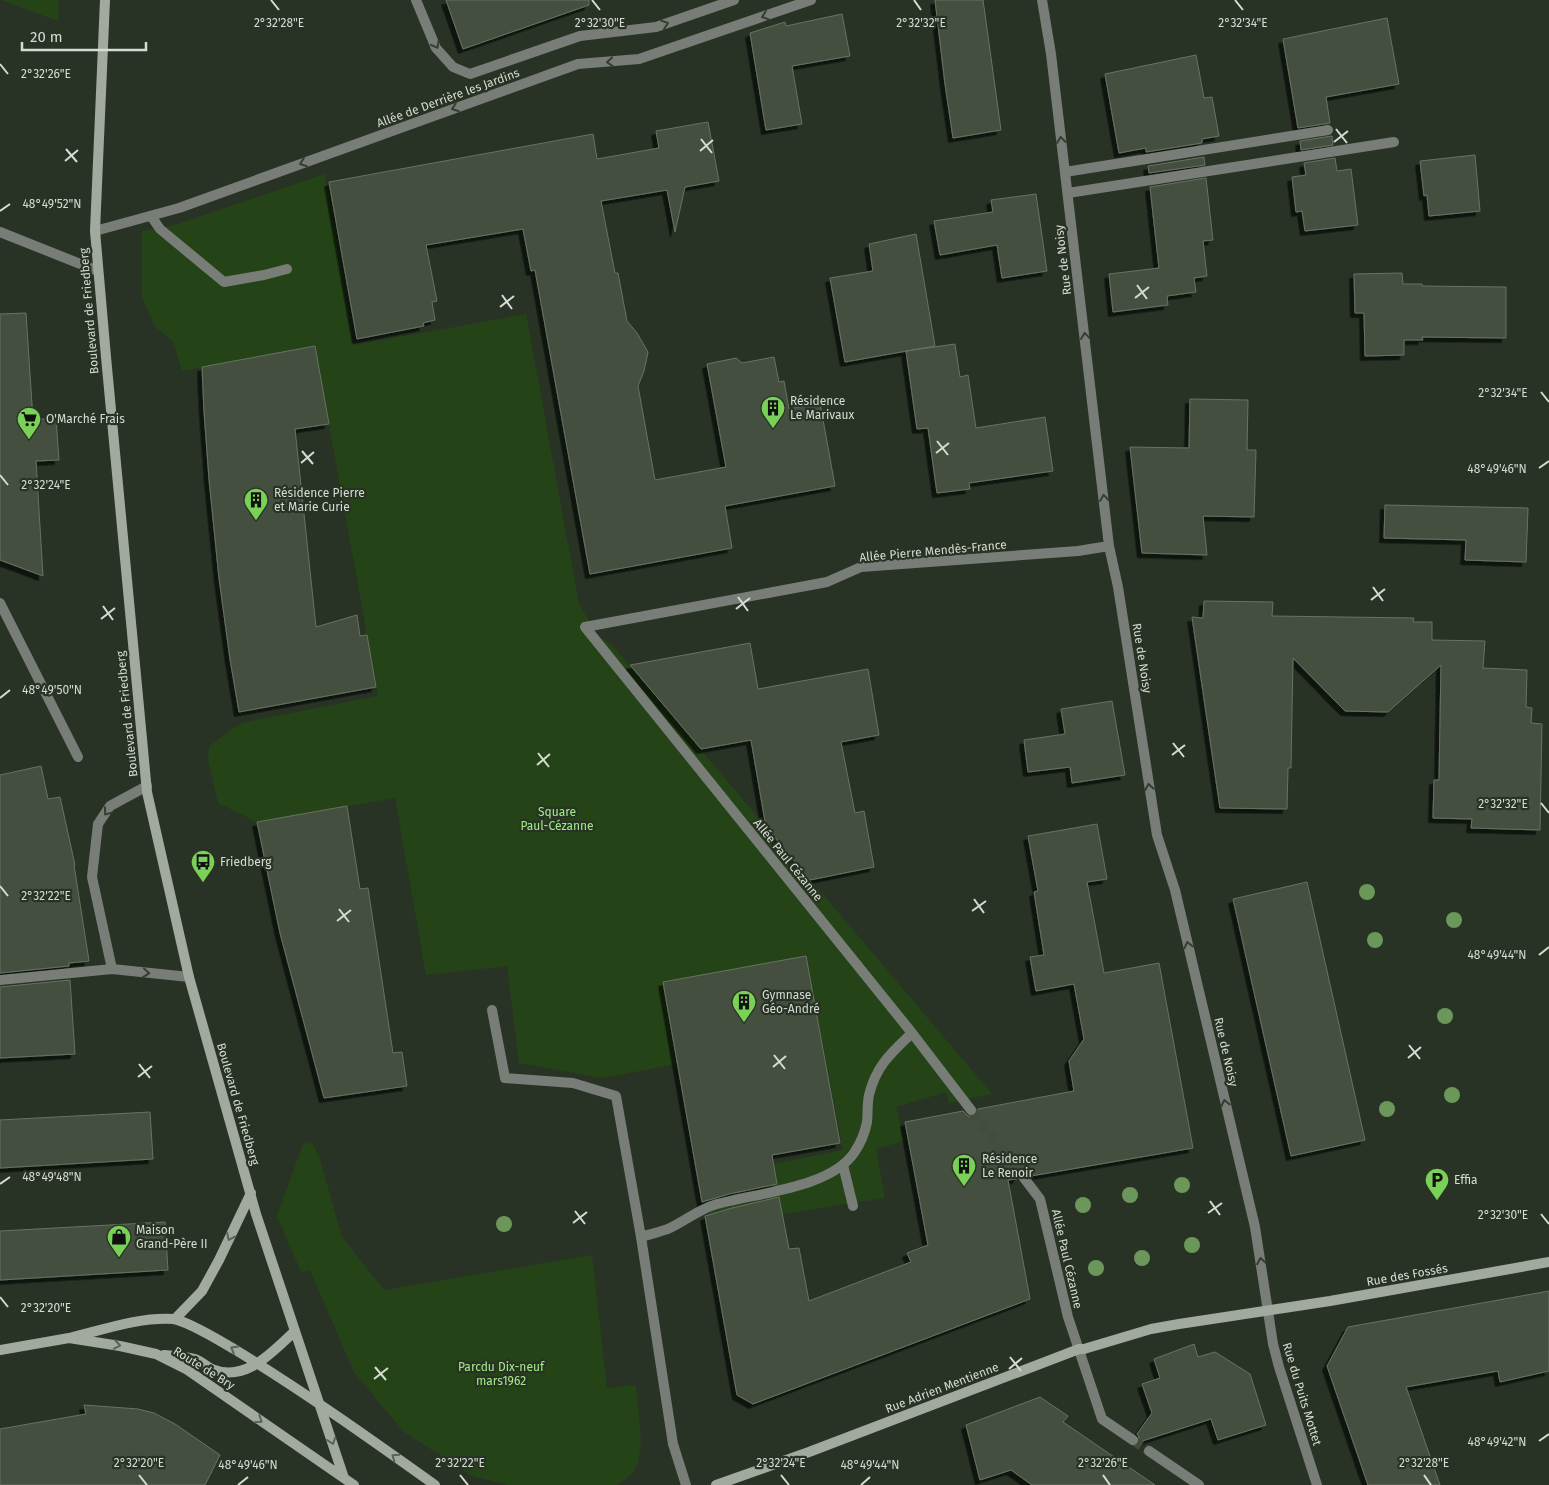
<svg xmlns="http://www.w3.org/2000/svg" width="1549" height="1485" viewBox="0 0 1549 1485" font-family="'Fira Sans',sans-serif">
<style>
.green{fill:#244417}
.building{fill:#444f40;stroke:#677363;filter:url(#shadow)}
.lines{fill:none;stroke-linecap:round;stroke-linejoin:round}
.street-tunnel{stroke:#434c3f;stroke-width:10;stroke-dasharray:10 5;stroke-linecap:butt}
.lane{stroke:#787e77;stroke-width:10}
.street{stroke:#787e77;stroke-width:10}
.secondary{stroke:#a2aa9f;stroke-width:10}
.tree{fill:#6b985a}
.oneway{stroke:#353e31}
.oneway2{stroke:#596356}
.ticks{fill:none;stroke:#d6dcd3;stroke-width:2}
.labels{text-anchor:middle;stroke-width:4.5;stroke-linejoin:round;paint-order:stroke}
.street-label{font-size:12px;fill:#d6dcd3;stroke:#293325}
.poi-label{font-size:12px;fill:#d6dcd3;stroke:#293325;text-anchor:start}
.park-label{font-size:12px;fill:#a1eb86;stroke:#293325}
.ticks-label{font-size:12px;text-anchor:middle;fill:#d6dcd3;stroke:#293325;stroke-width:4.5;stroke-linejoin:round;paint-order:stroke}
</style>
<defs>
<filter id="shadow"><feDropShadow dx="-4.5" dy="4.5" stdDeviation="0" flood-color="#0009"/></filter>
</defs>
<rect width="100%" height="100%" fill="#293325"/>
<!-- green -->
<path class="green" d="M1,0H59L58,21Z
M325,174L354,345L526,314L579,604L598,636L612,645L992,1094L949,1103L946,1092L896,1107L904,1141L876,1149L885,1198L712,1225L703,1178L843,1150L806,957L663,982L677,1064L602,1078L519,1063L507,966L426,975L395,798L257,822L218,803L208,760L209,746L241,723L378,696L315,347L182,371L173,341L155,327L142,297V231L172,226Z
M312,1143L319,1156L342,1237L384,1290L592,1255L607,1388L636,1385L641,1442L638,1462L633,1473L618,1485H508L472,1476L403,1431L354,1372L310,1270L301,1272L277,1216L303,1144Z"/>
<!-- building -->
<path class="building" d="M446,0H589V5L463,49Z
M935,0H983L1001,130L953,138L945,84Z
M842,14L850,56L792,66L802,124L766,130L750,33L785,22L786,26Z
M1387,18L1399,84L1326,97L1330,123L1298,128L1283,39Z
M1196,55L1204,98L1212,97L1219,136L1202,139V143L1146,152V148L1119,153L1105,74Z
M708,122L719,181L685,187L675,232L667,190L601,201L615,273H618L627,321L637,333L648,352L644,371L638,386L655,480L726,467L707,364L736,358L742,363L774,357L779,382L784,381L789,409L820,403L835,486L725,506L732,548L590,574L535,270L531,271L523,229L426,245L437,301L432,302L435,320L423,323L424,326L357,339L329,182L593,134L597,159L659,148L656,131Z
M1332,136L1333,145L1301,150L1300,141Z
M1475,155L1480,211L1429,216L1427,195L1424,196L1420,161Z
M1204,157L1205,165L1149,173L1148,166Z
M1335,158L1337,171L1351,169L1358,225L1305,231L1302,211L1296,212L1292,177L1306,175L1304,163Z
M1206,178L1213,240L1203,241L1207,276L1194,278L1196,292L1167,296L1168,305L1113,312L1109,274L1159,268L1150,187Z
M1036,194L1047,271L1002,278L997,245L940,255L934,221L993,212L991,200Z
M916,234L935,346L845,362L830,278L873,271L869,244Z
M1402,273L1403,284H1422V286L1506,287V338L1422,337L1423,340H1404V355L1365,356L1364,313H1355L1354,274Z
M26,313L33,420L56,418L59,460L36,461L43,576L0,560V314Z
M955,344L960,377L968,375L976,428L1045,417L1053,471L969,483L970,489L937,493L928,428L917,429L906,351Z
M315,346L329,424L295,429L316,627L357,615L360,636L367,635L376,687L239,712L230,659L219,578L209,479L204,411L202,367Z
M1190,399L1248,400L1247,450H1256L1254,517L1203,516L1207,555L1142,553L1130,447L1189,448Z
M1385,505L1528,508L1526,562L1465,560L1466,540L1384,538Z
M1204,601L1273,602L1272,616L1414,618L1413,622H1432V640L1485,641L1483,668L1527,670L1526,707L1532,708L1531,723L1542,724L1540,830L1471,828L1472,819L1433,818L1434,780H1439L1441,665L1388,712L1345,711L1293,658L1291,768H1288L1287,809L1220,808L1192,617L1203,618Z
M750,643L758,689L868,669L879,735L841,742L855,813L864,811L874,867L810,880L766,827L751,740L701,749L630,665Z
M1112,701L1125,775L1072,783L1070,767L1028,772L1024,740L1065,734L1061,709Z
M41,766L48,799L60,797L75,865H74L89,961L69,963V966L0,973V775Z
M347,806L360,889L368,888L393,1053L402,1052L407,1086L324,1098L280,933L257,822Z
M1097,824L1107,879L1087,882L1104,973L1159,963L1193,1148L1031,1176L1026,1172H1020L1017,1179L1008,1180L1030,1299L753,1404L737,1395L705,1216L732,1208L779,1197L789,1249L799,1248L809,1301L911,1262L907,1253L928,1245L905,1122L963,1111L968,1116L972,1117L977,1113L978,1109L1074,1091L1069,1061L1084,1039L1074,984L1036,991L1030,957L1044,955L1034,892L1038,891L1028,836Z
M1307,882L1365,1140L1291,1156L1233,899Z
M806,956L840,1143L772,1155L777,1184L729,1194L702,1202L663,982Z
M70,980L75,1054L0,1058V987Z
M150,1112L153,1159L0,1168V1120Z
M165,1222L168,1270L0,1280V1231Z
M1549,1291V1371L1500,1382L1498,1371L1406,1387L1440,1485H1368L1327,1366L1348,1327Z
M1194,1344L1198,1357L1215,1352L1250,1374L1266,1425L1218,1440L1211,1419L1139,1442V1437L1137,1434L1152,1413L1142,1384L1160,1378L1154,1359Z
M1040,1397L1068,1416L1063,1422L1155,1485H1032L1011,1470L980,1480L966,1425Z
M84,1405L138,1409L154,1413L175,1424L220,1455L205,1485H0V1429L86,1414Z"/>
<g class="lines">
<!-- street-tunnel -->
<path class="street-tunnel" d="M971,1110L1024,1178
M1133,1440L1149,1451"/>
<!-- lane -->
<path class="lane" d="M416,0L436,48L453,67L470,74L580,36L656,27L734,0
M1065,172L1328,130
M1068,193L1394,142
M95,231L179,208L578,64L639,59L811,0
M147,786L110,806L98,824L92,877L112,969L189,977
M0,980L112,969
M492,1010L505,1078L573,1083L616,1096L641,1237L673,1444L686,1485"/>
<!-- street -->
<path class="street" d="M1042,0L1051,54L1109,546L1118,587L1157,835L1175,890L1255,1227L1273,1344L1279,1367L1317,1485
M151,216L160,229L224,282L264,275L287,269
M0,232L98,271
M0,603L78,757
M971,1110L912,1033L585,627L827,582L861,567L1078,551L1109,546
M843,1165L853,1206
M1024,1178L1040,1199L1068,1317L1102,1419L1133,1440
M641,1237C650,1234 661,1232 670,1228C685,1221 698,1210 714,1205C754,1193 829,1189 854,1153C860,1144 865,1133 867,1122C868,1113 867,1104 869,1095C876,1066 891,1053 912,1033
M1149,1451L1199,1485"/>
<!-- secondary -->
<path class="secondary" d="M105,0L95,231L106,357L147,792L189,977L256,1214L344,1478
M175,1319L202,1291L219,1260L251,1193
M69,1338C103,1330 138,1317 173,1319C188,1321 220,1341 234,1349C303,1391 369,1438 435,1485
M0,1350L69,1338L120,1346L156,1354L186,1369L354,1485
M164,1355C173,1356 185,1356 195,1359C201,1361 206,1366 212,1369C246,1383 272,1352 295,1331
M716,1485L809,1452L1079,1349H1084L1151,1329L1179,1324L1330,1301L1549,1262"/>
</g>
<!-- trees -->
<g class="tree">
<circle cx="1367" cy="892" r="8"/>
<circle cx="1454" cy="920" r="8"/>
<circle cx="1375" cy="940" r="8"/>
<circle cx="1445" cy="1016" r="8"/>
<circle cx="1452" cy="1095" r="8"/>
<circle cx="1387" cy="1109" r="8"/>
<circle cx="1182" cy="1185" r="8"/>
<circle cx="1130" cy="1195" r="8"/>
<circle cx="1083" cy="1205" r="8"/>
<circle cx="504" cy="1224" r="8"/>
<circle cx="1192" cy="1245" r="8"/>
<circle cx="1142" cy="1258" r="8"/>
<circle cx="1096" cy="1268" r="8"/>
</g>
<!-- one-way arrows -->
<defs><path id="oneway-chevron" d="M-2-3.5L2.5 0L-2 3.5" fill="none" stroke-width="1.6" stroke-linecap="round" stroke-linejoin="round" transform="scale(1.25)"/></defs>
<g class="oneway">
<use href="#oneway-chevron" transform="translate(765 16) rotate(161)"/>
<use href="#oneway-chevron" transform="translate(665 24) rotate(-19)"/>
<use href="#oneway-chevron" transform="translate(436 45) rotate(62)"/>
<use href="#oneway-chevron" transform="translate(610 62) rotate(175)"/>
<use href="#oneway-chevron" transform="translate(455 108) rotate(160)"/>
<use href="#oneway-chevron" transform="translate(1061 140) rotate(-97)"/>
<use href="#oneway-chevron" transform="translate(303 163) rotate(160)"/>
<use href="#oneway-chevron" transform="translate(1085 336) rotate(-97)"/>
<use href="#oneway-chevron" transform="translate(1104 498) rotate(-97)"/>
<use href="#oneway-chevron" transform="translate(1149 787) rotate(-99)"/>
<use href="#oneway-chevron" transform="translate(107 812) rotate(127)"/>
<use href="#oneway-chevron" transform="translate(1188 945) rotate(-103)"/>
<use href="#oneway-chevron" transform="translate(146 973) rotate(6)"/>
<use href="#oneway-chevron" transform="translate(1225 1103) rotate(-103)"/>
<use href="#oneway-chevron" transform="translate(1261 1261) rotate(-100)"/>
</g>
<g class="oneway2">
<use href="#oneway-chevron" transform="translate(230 1237) rotate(115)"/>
<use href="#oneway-chevron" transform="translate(117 1345) rotate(10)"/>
<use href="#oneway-chevron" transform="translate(234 1349) rotate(-149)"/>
<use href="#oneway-chevron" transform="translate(259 1420) rotate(34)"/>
<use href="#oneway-chevron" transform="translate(332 1441) rotate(72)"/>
<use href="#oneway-chevron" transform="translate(395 1457) rotate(-145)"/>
</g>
<!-- ticks -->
<path class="ticks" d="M271,0L279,10M592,0L600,10M914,0L921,10M1235,0L1243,10M0,64L8,74M1336,129L1347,143M701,139L712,153M1334,142L1348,131M66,149L77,162M700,151L713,140M65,161L78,150M0,211L10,204M1137,285L1147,299M502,295L512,309M1135,298L1149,287M500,307L514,296M1541,392L1549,402M937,441L948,455M302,451L313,464M936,453L949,443M301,463L314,452M1539,468L1549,461M0,475L8,485M1373,587L1383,601M738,597L748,611M1371,600L1385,589M103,606L113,620M736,609L750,598M101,619L115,608M0,698L10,690M1173,743L1184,757M538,753L549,767M1172,755L1185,745M537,765L550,754M1541,803L1549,813M0,886L8,896M974,899L984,913M339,909L349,922M972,911L986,901M337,921L351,910M1539,955L1549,947M1409,1045L1420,1059M774,1055L785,1069M1408,1058L1421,1047M139,1064L150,1078M773,1067L786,1056M138,1077L152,1066M0,1184L10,1177M1210,1201L1220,1215M575,1211L585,1224M1208,1213L1222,1203M1541,1214L1549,1224M573,1223L587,1212M0,1297L8,1307M1010,1357L1021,1371M375,1367L386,1380M1009,1369L1022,1358M374,1379L388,1368M1539,1441L1549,1434M139,1475L147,1485M460,1475L468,1485M781,1475L789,1485M1103,1475L1110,1485M1424,1475L1431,1485M238,1485L248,1477M861,1485L870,1477"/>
<!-- icons -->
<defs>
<symbol id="building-pin" viewBox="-11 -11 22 30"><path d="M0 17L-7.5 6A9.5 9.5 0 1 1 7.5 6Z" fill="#7ad157" stroke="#293325"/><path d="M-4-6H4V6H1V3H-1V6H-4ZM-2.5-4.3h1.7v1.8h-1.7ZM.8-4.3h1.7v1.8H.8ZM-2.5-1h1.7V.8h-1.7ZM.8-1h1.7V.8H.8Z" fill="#111"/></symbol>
<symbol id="supermarket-pin" viewBox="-11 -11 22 30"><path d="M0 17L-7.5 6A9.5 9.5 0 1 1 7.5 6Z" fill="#7ad157" stroke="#293325"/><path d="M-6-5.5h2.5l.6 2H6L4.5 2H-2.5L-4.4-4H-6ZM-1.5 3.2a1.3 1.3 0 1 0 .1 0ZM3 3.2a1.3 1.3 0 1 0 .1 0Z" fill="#111"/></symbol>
<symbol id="bus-pin" viewBox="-11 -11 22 30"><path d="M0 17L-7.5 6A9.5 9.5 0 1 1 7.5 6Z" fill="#7ad157" stroke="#293325"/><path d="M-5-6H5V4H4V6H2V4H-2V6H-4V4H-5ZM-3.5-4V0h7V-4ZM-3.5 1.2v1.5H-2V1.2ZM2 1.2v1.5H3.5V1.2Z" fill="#111"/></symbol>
<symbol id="parking-pin" viewBox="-11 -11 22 30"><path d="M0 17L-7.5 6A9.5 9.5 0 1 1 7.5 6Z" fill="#7ad157" stroke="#293325"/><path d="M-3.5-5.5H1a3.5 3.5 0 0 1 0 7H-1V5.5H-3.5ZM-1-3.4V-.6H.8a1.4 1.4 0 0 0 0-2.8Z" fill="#111"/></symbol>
<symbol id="shop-pin" viewBox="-11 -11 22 30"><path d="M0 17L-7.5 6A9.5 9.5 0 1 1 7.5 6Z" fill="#7ad157" stroke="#293325"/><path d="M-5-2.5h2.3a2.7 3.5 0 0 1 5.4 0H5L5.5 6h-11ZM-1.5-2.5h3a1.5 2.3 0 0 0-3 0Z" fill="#111"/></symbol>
</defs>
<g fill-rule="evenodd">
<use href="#building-pin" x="759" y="394" width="28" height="38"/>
<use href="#supermarket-pin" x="15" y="405" width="28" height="38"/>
<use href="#building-pin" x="242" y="486" width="28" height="38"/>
<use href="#bus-pin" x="189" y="848" width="28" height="38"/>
<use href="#building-pin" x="730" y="988" width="28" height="38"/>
<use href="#building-pin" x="950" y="1152" width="28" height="38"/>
<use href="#parking-pin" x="1423" y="1166" width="28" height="38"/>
<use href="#shop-pin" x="105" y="1223" width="28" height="38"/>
</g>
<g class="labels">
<!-- street labels -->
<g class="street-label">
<text transform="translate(448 98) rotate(-20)" y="4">Allée de Derrière les Jardins</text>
<text transform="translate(1063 260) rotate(-97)" y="4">Rue de Noisy</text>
<text transform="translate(89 311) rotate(-95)" y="4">Boulevard de Friedberg</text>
<text transform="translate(933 551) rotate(-5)" y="4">Allée Pierre Mendès-France</text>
<text transform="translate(1142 658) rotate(81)" y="4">Rue de Noisy</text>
<text transform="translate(127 714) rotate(-96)" y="4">Boulevard de Friedberg</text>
<text transform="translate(788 860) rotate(51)" y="4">Allée Paul Cézanne</text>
<text transform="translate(1226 1052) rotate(77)" y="4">Rue de Noisy</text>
<text transform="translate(238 1104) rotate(74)" y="4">Boulevard de Friedberg</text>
<text transform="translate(1067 1259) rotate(77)" y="4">Allée Paul Cézanne</text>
<text transform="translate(1407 1275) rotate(-10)" y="4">Rue des Fossés</text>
<text transform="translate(204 1368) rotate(32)" y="4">Route de Bry</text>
<text transform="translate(942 1388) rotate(-21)" y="4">Rue Adrien Mentienne</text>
<text transform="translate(1302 1394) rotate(73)" y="4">Rue du Puits Mottet</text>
</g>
<!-- poi labels -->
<g class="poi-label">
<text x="790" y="405">Résidence<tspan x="790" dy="14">Le Marivaux</tspan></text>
<text x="46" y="423">O'Marché Frais</text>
<text x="274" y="497">Résidence Pierre<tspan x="274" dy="14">et Marie Curie</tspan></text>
<text x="220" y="866">Friedberg</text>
<text x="762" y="999">Gymnase<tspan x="762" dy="14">Géo-André</tspan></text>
<text x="982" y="1163">Résidence<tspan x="982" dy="14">Le Renoir</tspan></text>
<text x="1454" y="1184">Effia</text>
<text x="136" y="1234">Maison<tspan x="136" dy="14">Grand-Père II</tspan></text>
</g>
<!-- park labels -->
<g class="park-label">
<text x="557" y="816">Square<tspan x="557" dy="14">Paul-Cézanne</tspan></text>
<text x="501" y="1371">Parcdu Dix-neuf<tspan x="501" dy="14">mars1962</tspan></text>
</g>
</g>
<g class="ticks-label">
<text x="279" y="27">2°32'28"E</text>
<text x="600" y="27">2°32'30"E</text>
<text x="921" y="27">2°32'32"E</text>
<text x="1243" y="27">2°32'34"E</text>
<text x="46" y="78">2°32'26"E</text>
<text x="52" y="208">48°49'52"N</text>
<text x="1503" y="397">2°32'34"E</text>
<text x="1497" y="473">48°49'46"N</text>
<text x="46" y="489">2°32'24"E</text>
<text x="52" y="694">48°49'50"N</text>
<text x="1503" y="808">2°32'32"E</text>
<text x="46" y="900">2°32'22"E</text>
<text x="1497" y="959">48°49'44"N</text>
<text x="52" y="1181">48°49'48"N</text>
<text x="1503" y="1219">2°32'30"E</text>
<text x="46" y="1312">2°32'20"E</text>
<text x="1497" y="1446">48°49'42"N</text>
<text x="139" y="1467">2°32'20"E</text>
<text x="460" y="1467">2°32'22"E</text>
<text x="781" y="1467">2°32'24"E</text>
<text x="1103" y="1467">2°32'26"E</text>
<text x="1424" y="1467">2°32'28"E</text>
<text x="248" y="1469">48°49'46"N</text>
<text x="870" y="1469">48°49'44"N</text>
</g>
<!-- scale -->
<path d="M22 42v8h124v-8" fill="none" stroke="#d6dcd3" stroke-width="2.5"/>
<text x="30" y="42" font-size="15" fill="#d6dcd3" stroke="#293325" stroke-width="4" paint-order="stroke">20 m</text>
</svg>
